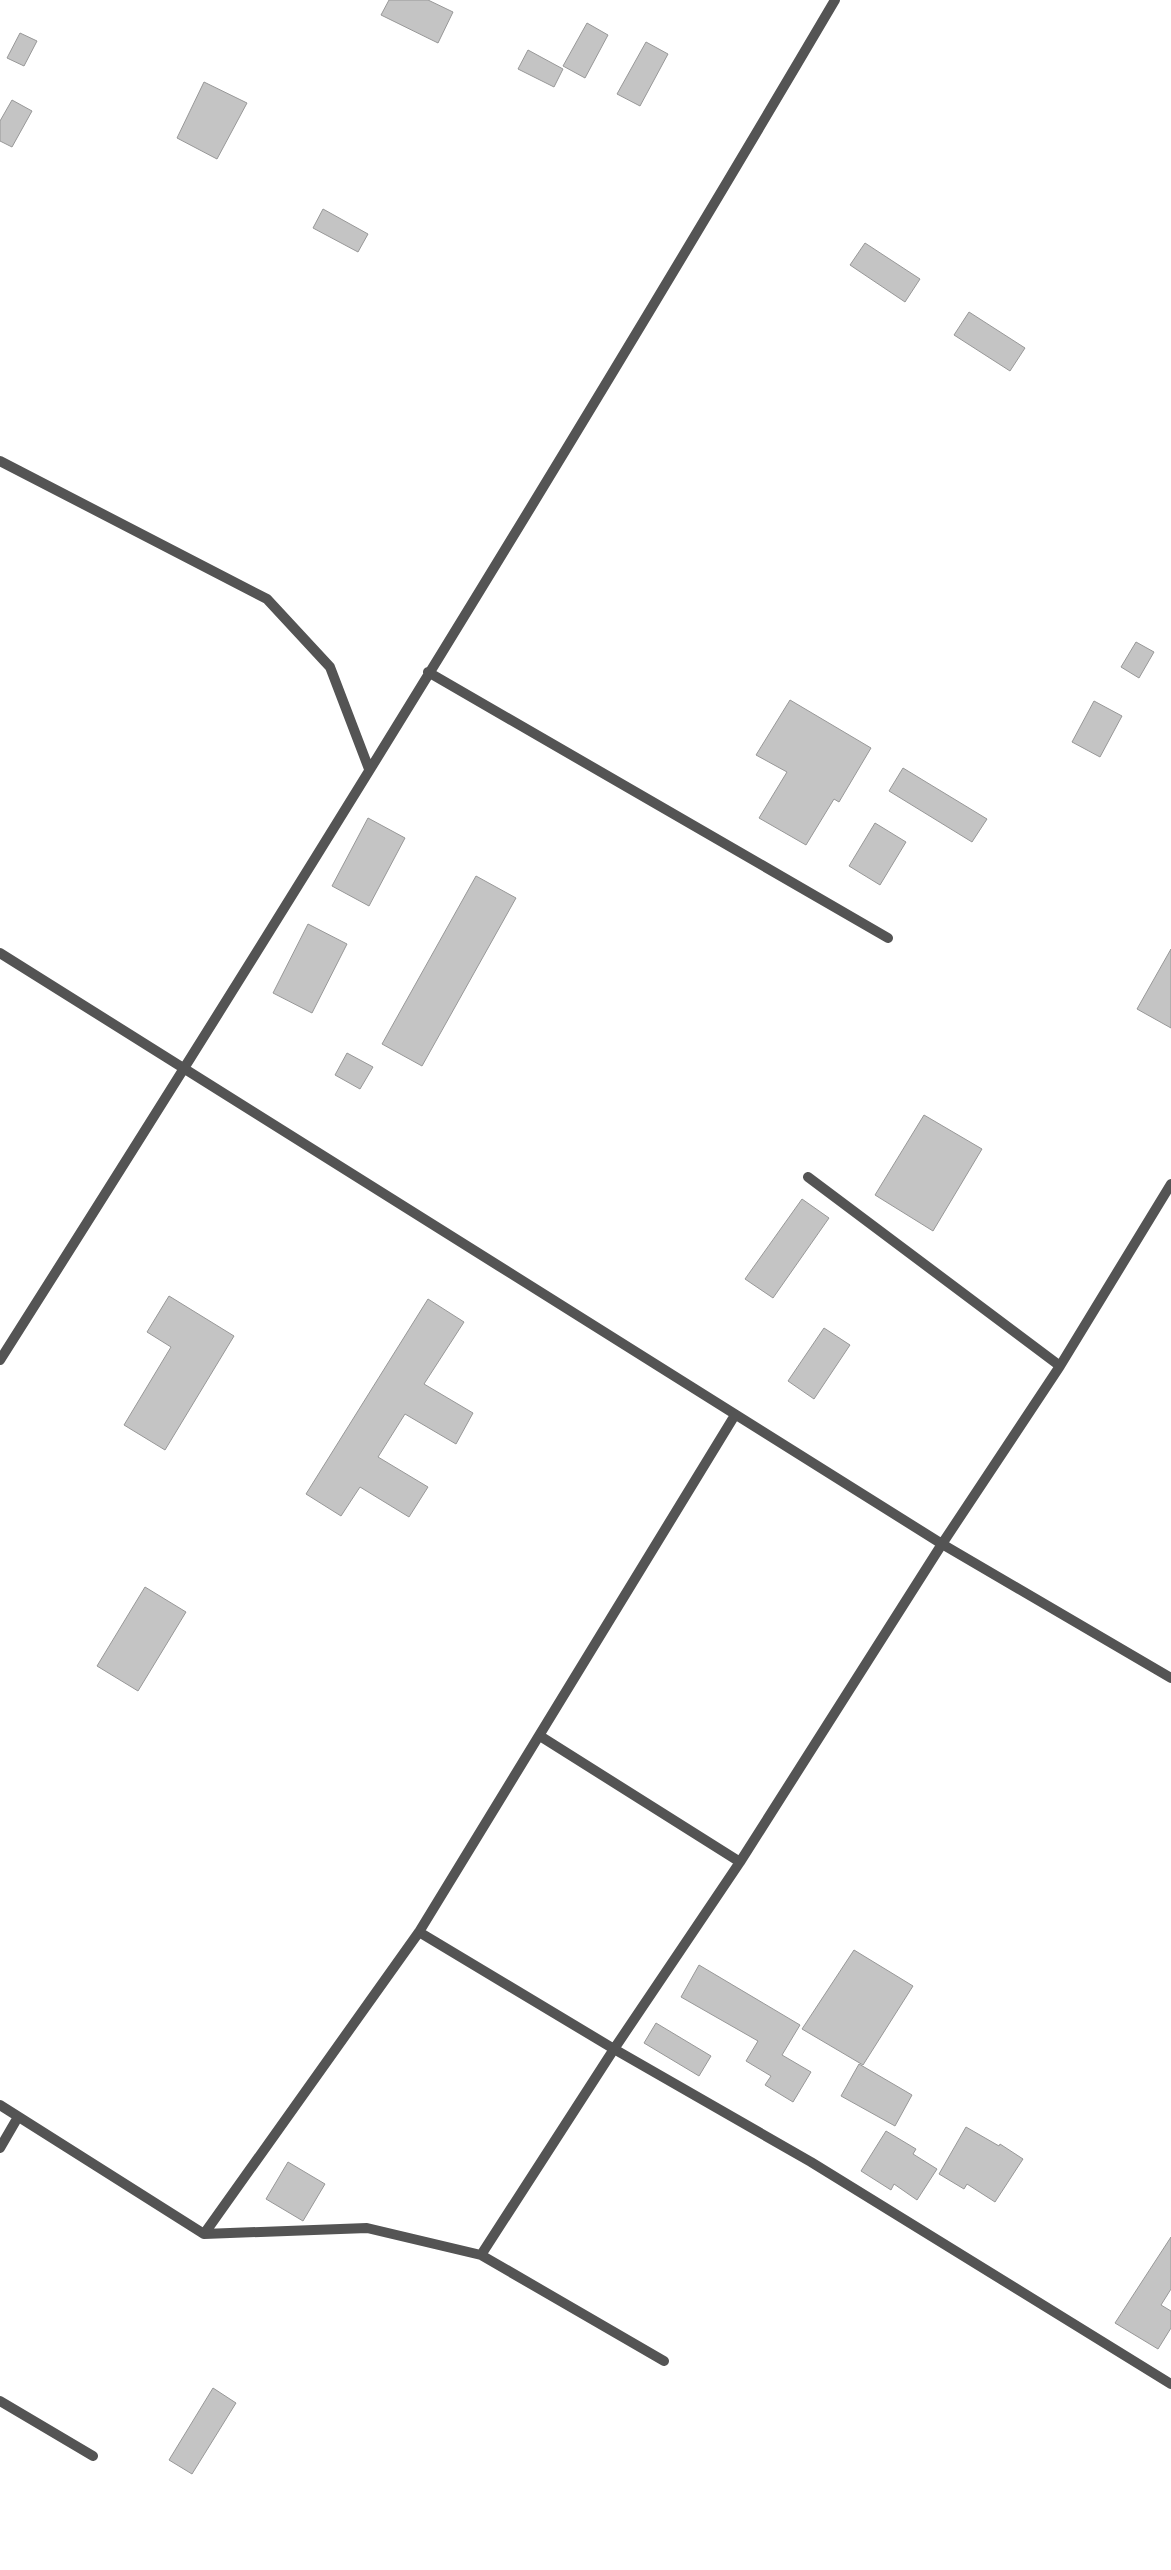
<svg xmlns="http://www.w3.org/2000/svg" width="1171" height="2570" viewBox="0 0 1171 2570" font-family="Mulish,sans-serif">
<style>
.building{fill:#c4c4c4;stroke:#989898}
.lines{fill:none;stroke-linecap:round;stroke-linejoin:round}
.minor{stroke:#545454;stroke-width:10}
</style>
<rect width="100%" height="100%" fill="#fff"/>
<!-- building -->
<path class="building" d="M389,0H428L453,12L438,43L381,15Z
M587,23L608,35L585,78L563,66Z
M20,33L37,41L24,66L7,58Z
M646,42L668,54L640,106L617,94Z
M528,50L563,69L554,87L518,69Z
M204,82L247,103L217,159L177,138Z
M12,100L32,111L12,147L0,141V121Z
M323,209L368,234L358,252L313,228Z
M865,243L920,279L905,302L850,265Z
M969,312L1025,348L1010,371L954,335Z
M1136,642L1154,652L1139,678L1121,667Z
M790,700L871,748L839,802L834,799L806,845L759,818L787,772L756,755Z
M1094,701L1122,716L1100,757L1072,742Z
M903,768L987,819L972,842L889,791Z
M368,818L405,838L369,906L332,886Z
M875,823L906,842L880,885L849,866Z
M476,876L516,898L422,1066L382,1044Z
M308,924L347,944L312,1013L273,993Z
M1171,949V1028L1137,1009Z
M347,1053L373,1067L360,1089L335,1075Z
M924,1115L982,1149L933,1231L875,1195Z
M802,1199L829,1218L773,1298L745,1279Z
M169,1296L234,1336L165,1450L124,1425L171,1347L147,1332Z
M428,1299L464,1322L424,1384L473,1413L456,1444L405,1414L378,1457L428,1487L409,1517L360,1487L341,1516L306,1494Z
M824,1328L850,1345L814,1399L788,1381Z
M145,1587L186,1612L138,1691L97,1666Z
M854,1950L913,1986L863,2065L802,2029Z
M699,1965L800,2025L782,2055L811,2072L793,2102L765,2085L771,2076L746,2061L758,2041L681,1997Z
M656,2023L711,2056L699,2076L644,2043Z
M859,2064L912,2095L895,2126L841,2096Z
M966,2127L999,2146L1000,2144L1023,2159L995,2202L967,2184L964,2189L939,2174Z
M886,2131L916,2149L913,2154L937,2169L917,2200L894,2184L891,2190L861,2171Z
M288,2162L325,2184L303,2221L266,2199Z
M1171,2237V2289L1161,2305L1171,2311V2328L1158,2349L1115,2323Z
M213,2388L236,2403L192,2474L169,2460Z"/>
<g class="lines">
<!-- minor -->
<path class="minor" d="M0,461L267,599L330,667L369,769
M428,672L888,938
M0,953L942,1544L1171,1678
M808,1177L1060,1366
M0,1360C285,911 565,458 835,0
M540,1736L740,1862
M419,1932L614,2049L811,2162L1171,2384
M0,2105L204,2234L367,2228L481,2255L664,2361
M0,2148L18,2117
M204,2234L419,1932L735,1415
M481,2255L614,2049L740,1862L942,1544L1060,1366L1171,1184
M0,2401L93,2456"/>
</g>
</svg>
